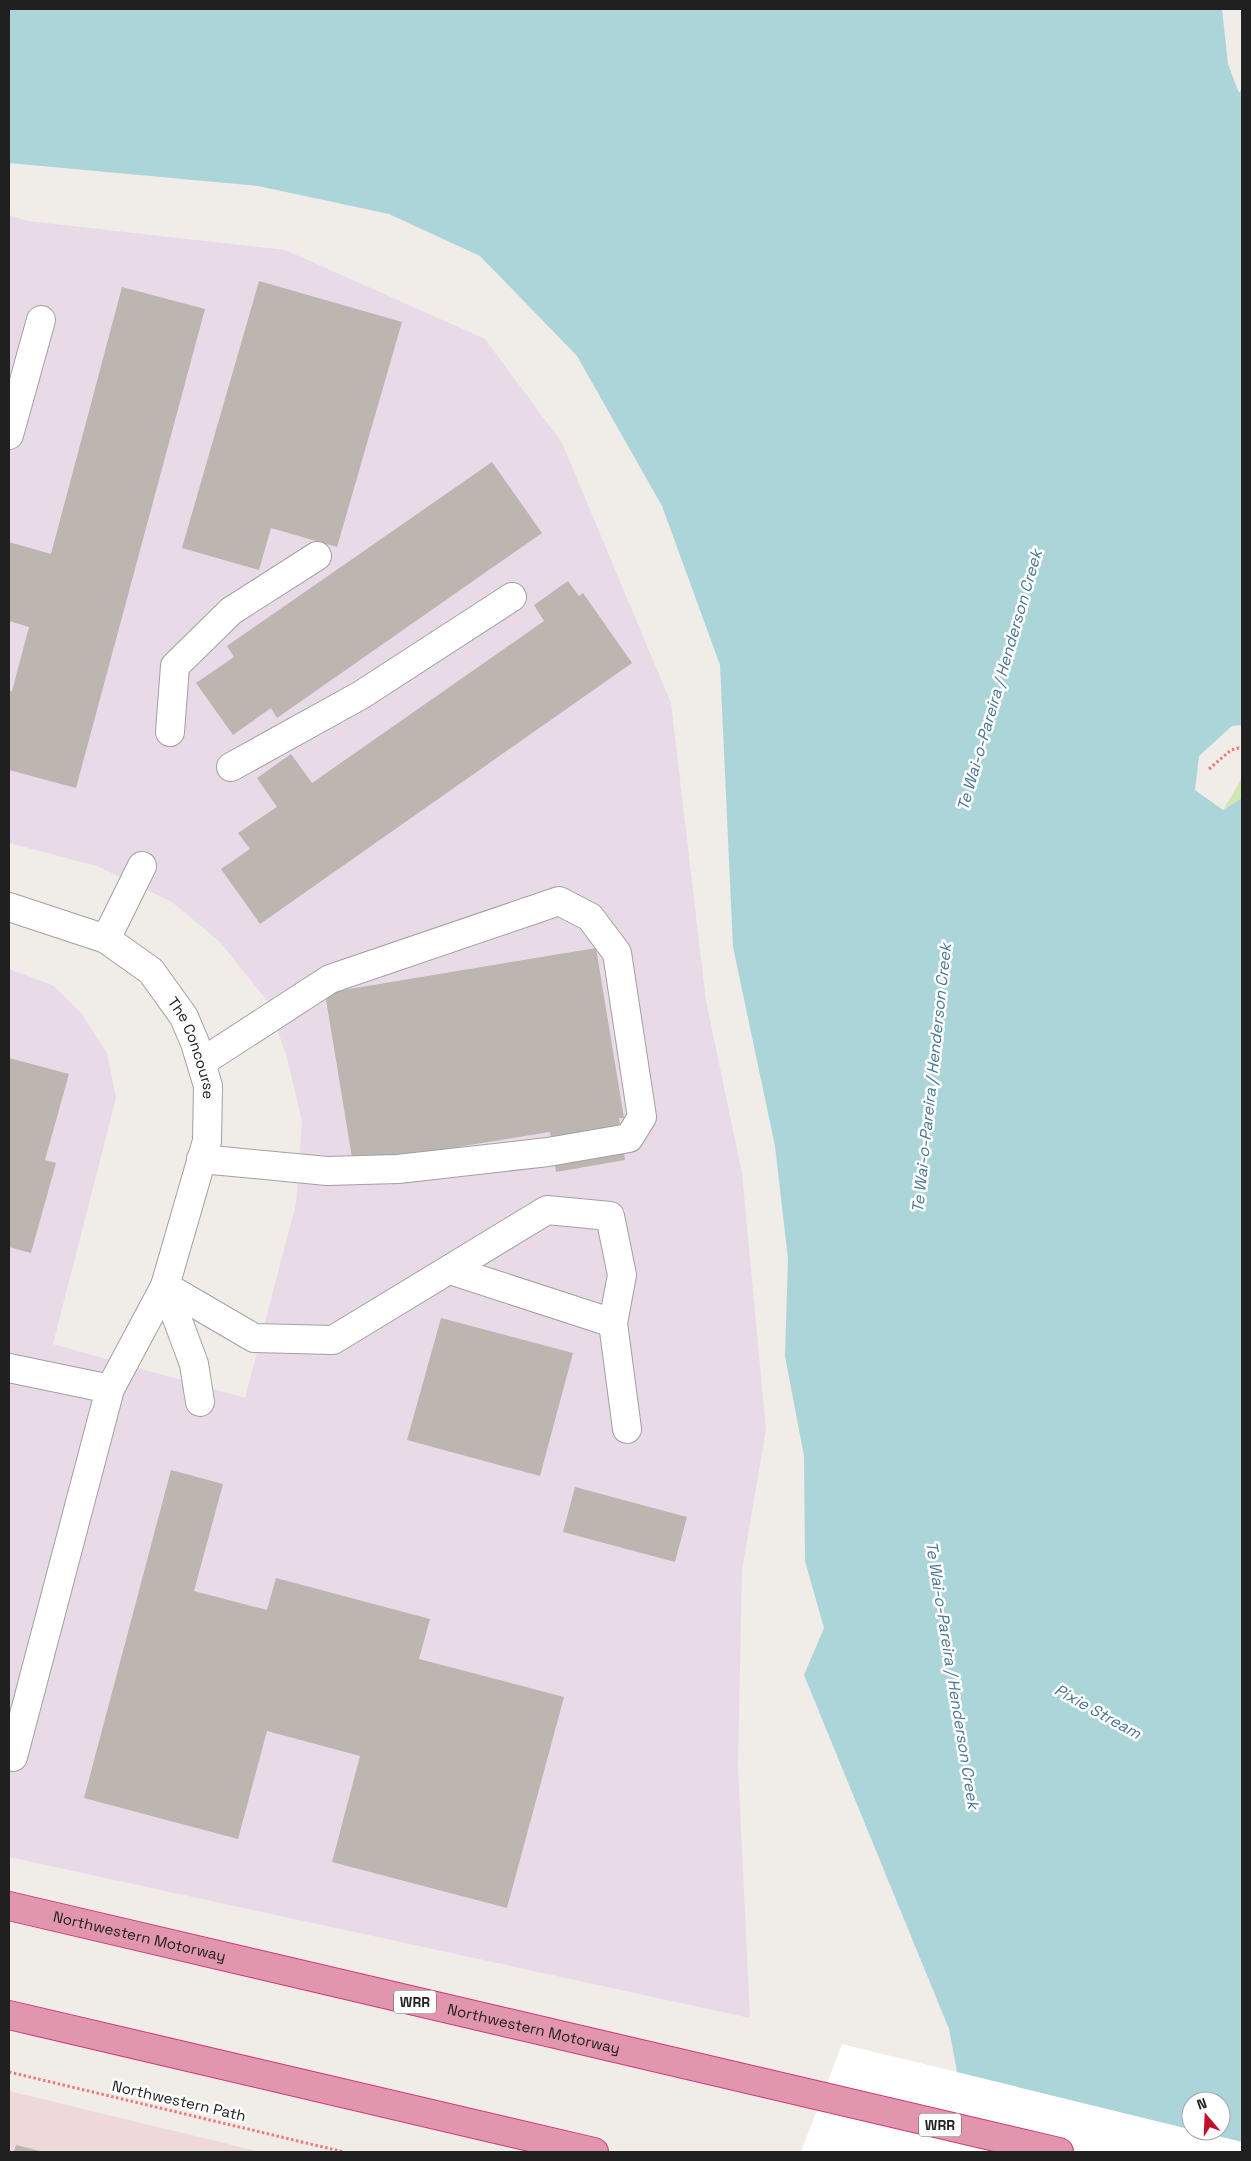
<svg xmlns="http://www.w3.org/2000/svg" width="1251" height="2161" viewBox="0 0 1251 2161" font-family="'Space Grotesk',sans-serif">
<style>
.commercial{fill:#efd8da}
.industrial{fill:#e9dae8}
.grass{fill:#d2e6b2}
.water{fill:#acd5da;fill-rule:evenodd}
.pier{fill:#fff}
.building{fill:#bdb5b0}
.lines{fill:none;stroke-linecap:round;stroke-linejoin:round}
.minor-casing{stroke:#a1a1a1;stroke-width:30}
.highway-casing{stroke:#ce347c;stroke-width:30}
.path{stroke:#f0797c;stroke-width:3;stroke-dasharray:2.5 2.5;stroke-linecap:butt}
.minor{stroke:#fff;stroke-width:28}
.highway{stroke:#e196ad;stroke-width:28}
.labels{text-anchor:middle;stroke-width:5;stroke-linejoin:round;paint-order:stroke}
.shield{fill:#fff;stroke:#636363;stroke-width:1}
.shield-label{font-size:14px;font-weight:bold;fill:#202020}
.street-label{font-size:15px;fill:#202020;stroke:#fff}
.water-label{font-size:16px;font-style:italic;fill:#497793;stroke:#fff}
</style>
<rect width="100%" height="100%" fill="#f0ece8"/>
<!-- commercial -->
<path class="commercial" d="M9,2091L261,2152H9Z"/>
<!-- industrial -->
<path class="industrial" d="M9,215L28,221L285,250L485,339L562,443L671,703L706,1001L742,1173L766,1430L742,1569L738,1764L750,2018L9,1857V969L54,986L82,1014L107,1053L116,1098L53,1344L245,1398L296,1204L302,1121L287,1058L268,1002L220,942L172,902L97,866L9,843Z"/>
<!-- grass -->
<path class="grass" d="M1242,778V798L1223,810Z"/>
<!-- water -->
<path class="water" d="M9,9H1222L1228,64L1239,93L1242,89V725L1232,726L1199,756L1195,790L1223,810L1242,798V2152H972L949,2029L804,1675L824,1628L805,1561L804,1456L785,1356L788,1259L775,1146L733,947L720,665L662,506L577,356L480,256L389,214L258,186L9,163ZM1191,2101H1221V2131H1191Z"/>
<!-- pier -->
<path class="pier" d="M842,2044L1242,2142V2152H801Z"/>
<!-- building -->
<path class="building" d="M259,281L402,322L337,547L271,528L259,570L182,548Z
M122,287L205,309L76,788L9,770V691H12L29,627L9,621V542L51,554Z
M492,462L542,533L277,718L271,708L233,735L196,683L234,657L227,646Z
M568,581L579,596L583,593L632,663L260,924L221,869L250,849L238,833L277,807L257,778L291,754L312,783L544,621L534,605Z
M596,948L624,1118H619L625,1160L556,1172L550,1132L353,1164L325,993Z
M9,1058L69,1074L45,1160L56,1163L31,1253L9,1247Z
M441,1318L573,1353L540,1476L407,1440Z
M171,1470L223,1484L194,1591L267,1610L276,1578L430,1619L419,1659L564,1697L507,1908L332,1862L360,1756L267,1731L238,1839L84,1798Z
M575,1487L687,1517L675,1562L563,1532Z
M16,2145L44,2152H14Z"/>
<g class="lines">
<defs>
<g id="minor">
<path d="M9,435L41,320"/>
<path d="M170,732L175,666L231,611L317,556"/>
<path d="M231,767L361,695L512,597"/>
<path id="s1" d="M9,907L106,939L151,971L184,1017L195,1043L208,1086L207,1141L165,1286L110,1389L13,1757L9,1756"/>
<path d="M106,939L142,866"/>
<path d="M201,1159L327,1171L398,1169L548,1152L629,1138L642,1117L617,953L590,917L559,901L330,979L202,1062"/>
<path d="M165,1286L254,1338L333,1340L547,1210L610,1216L622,1275L613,1323L450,1270"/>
<path d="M165,1286L194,1364L200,1402"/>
<path d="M613,1323L627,1429"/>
<path d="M9,1368L110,1389"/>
</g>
<g id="highway">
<path id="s2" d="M9,1906L1059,2152"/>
<path d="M9,2015L594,2152"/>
</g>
</defs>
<!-- minor casing -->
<use href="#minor" class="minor-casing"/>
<!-- highway casing -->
<use href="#highway" class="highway-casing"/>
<!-- path -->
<path class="path" d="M1209,769L1231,750L1242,747
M9,2072L344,2152"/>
<!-- minor -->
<use href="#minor" class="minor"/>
<!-- highway -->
<use href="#highway" class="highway"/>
</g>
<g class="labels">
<!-- shield labels -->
<g class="shield">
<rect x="394" y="1990.5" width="42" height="23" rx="4"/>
<rect x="919" y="2113.5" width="42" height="23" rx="4"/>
</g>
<g class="shield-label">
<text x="415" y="2007">WRR</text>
<text x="940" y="2130">WRR</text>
</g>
<!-- street labels -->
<g class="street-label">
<text dy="5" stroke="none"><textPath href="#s1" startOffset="246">The Concourse</textPath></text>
<text dy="5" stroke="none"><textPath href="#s2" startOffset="134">Northwestern Motorway</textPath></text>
<text dy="5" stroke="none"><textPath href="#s2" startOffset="539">Northwestern Motorway</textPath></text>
<text transform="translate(179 2101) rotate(13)" y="5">Northwestern Path</text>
</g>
<!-- water labels -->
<g class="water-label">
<text transform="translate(999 680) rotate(-74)" y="6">Te Wai-o-Pareira / Henderson Creek</text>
<text transform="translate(931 1078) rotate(-84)" y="6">Te Wai-o-Pareira / Henderson Creek</text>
<text transform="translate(953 1675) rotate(81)" y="6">Te Wai-o-Pareira / Henderson Creek</text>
<text transform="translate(1098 1711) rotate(29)" y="6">Pixie Stream</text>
</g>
</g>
<!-- border -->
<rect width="1251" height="2161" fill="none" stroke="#202020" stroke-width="20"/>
<!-- north arrow -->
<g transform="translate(1206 2116) rotate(341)"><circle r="24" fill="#ffffff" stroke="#a6a6a6"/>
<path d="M0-4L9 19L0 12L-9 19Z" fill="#c10f26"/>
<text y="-8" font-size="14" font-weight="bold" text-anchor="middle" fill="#202020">N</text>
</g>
</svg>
